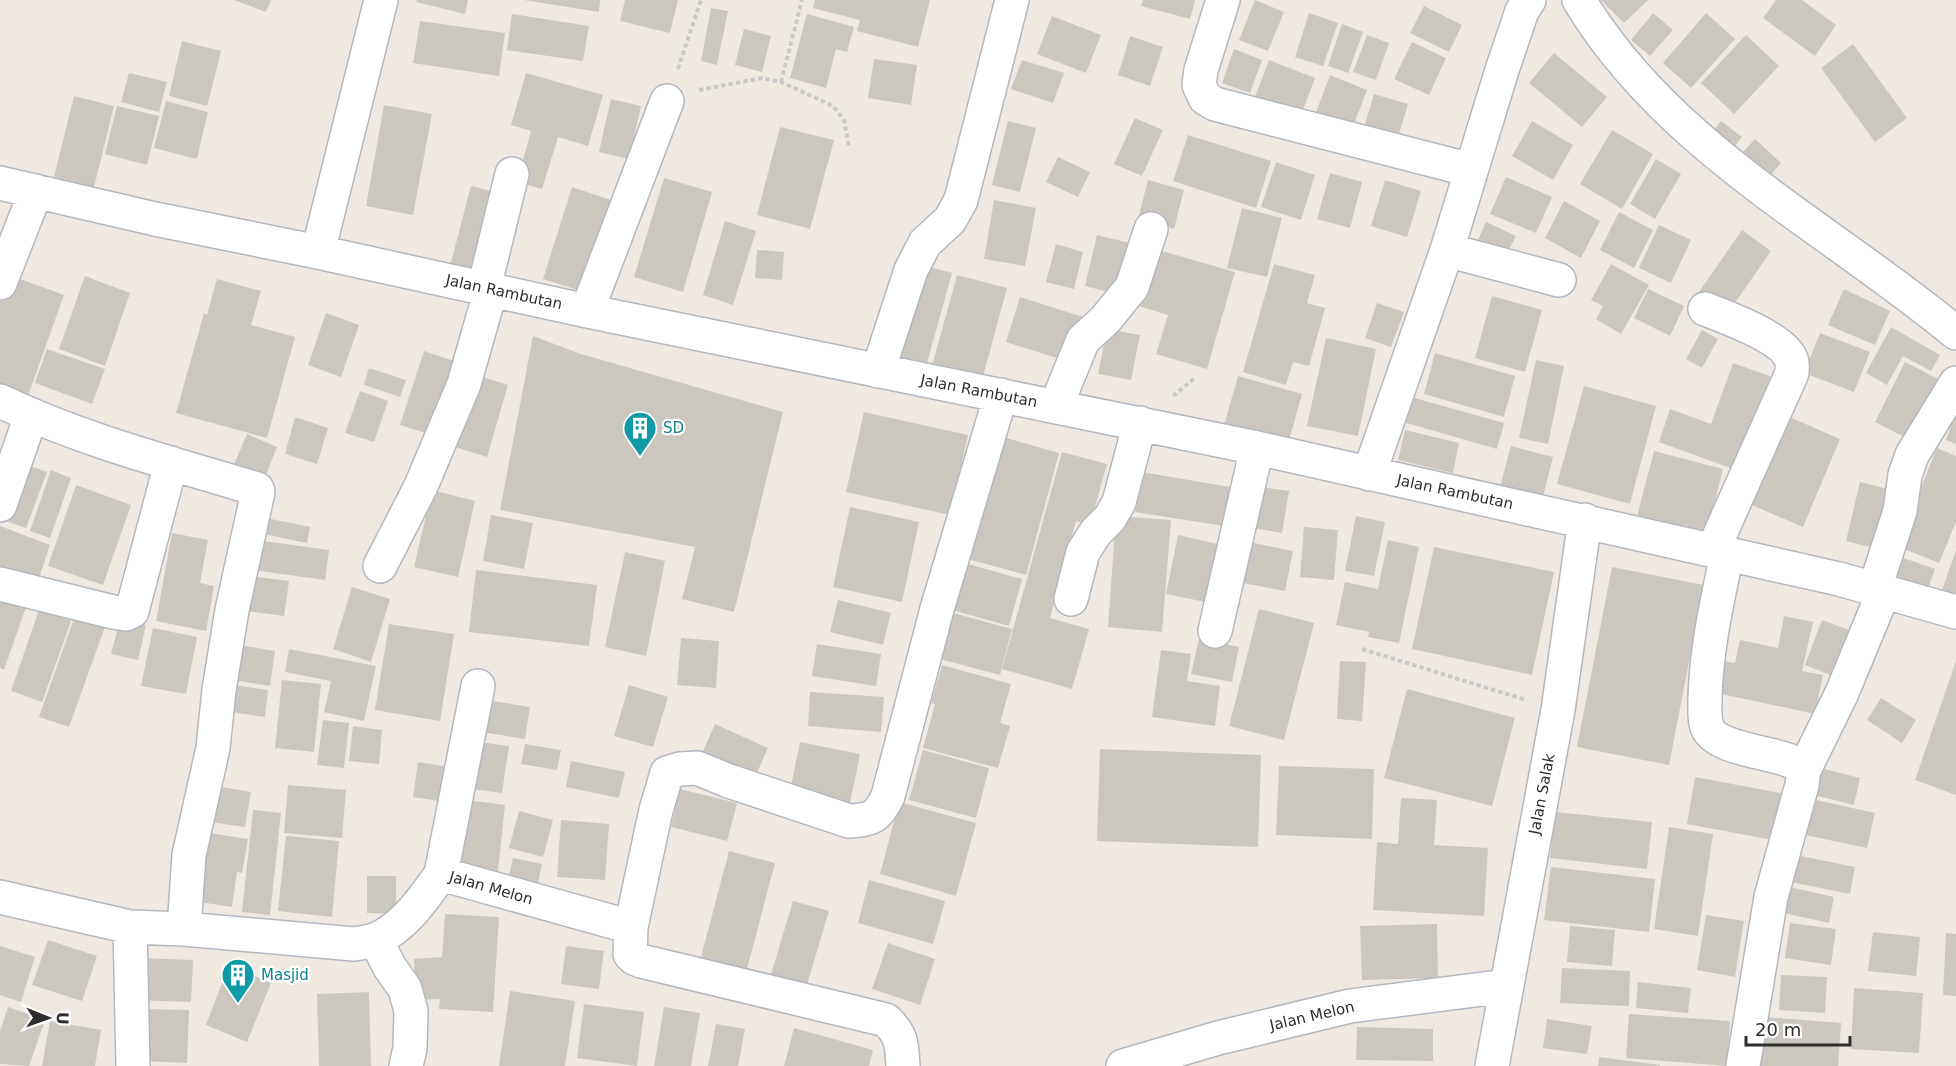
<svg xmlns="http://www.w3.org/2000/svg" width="1956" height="1066" viewBox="0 0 1956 1066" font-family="'DejaVu Sans',sans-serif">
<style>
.building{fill:#cbc7bf}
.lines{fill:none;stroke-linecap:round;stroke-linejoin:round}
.minor-casing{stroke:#b4b7c1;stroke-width:36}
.path{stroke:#c9c9c9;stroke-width:4;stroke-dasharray:4.5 3;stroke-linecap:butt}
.minor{stroke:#fff;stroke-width:33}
.labels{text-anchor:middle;stroke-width:4.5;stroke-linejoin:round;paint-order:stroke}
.street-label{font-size:15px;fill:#2e2e2e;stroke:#fff}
.culture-label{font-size:15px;fill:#0d838f;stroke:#fff;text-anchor:start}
</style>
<rect width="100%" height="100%" fill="#efe9e1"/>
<!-- building -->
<path class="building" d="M234,0H271L266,12Z
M417,0H468L465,14L416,2Z
M524,0H600L599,12Z
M625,0H678L670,33L620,21Z
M815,0H930L918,47L857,31L860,20L813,8Z
M1143,0H1195L1190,19L1141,6Z
M1255,0L1284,12L1268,51L1239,40Z
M1601,0H1648L1624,23Z
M1776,0H1802L1836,25L1815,56L1763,18Z
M1424,6L1462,25L1449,52L1410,33Z
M711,8L728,11L717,65L701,61Z
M1309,13L1338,23L1323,66L1295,57Z
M1653,13L1673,30L1650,56L1631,40Z
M1706,13L1735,39L1691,88L1663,63Z
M512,14L589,26L583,61L507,50Z
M807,14L854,27L847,52L836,49L826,88L790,78Z
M1052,16L1101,35L1086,73L1037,54Z
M420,21L505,33L499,76L413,63Z
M1342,24L1363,32L1348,73L1328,66Z
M744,29L771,36L762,72L735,65Z
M1367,35L1389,43L1376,80L1353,72Z
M1746,35L1779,66L1734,114L1701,83Z
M1130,36L1163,47L1150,86L1118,75Z
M182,41L221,51L207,106L169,96Z
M1412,42L1446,58L1429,95L1394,79Z
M1853,44L1907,118L1875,142L1821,68Z
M1234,49L1262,60L1250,93L1222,83Z
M1554,53L1607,97L1582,127L1529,83Z
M874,59L917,65L911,105L868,98Z
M1022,60L1064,73L1053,103L1011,89Z
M1269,60L1315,78L1301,115L1255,97Z
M129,73L167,82L159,112L121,102Z
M526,73L603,95L588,146L558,137L542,189L517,182L531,131L511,125Z
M1330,75L1367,90L1350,134L1313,120Z
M1374,94L1408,104L1396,144L1362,134Z
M74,96L114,106L94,187L54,177Z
M611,99L641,106L629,159L599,152Z
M166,101L208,112L197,159L154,148Z
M384,105L432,114L413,215L366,206Z
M117,106L159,116L147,165L105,154Z
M1135,118L1163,130L1142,176L1114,164Z
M1008,121L1036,128L1020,192L992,185Z
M1532,121L1573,145L1553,180L1512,156Z
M1721,121L1742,137L1728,154L1708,138Z
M780,127L834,140L810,229L757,215Z
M1612,130L1653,154L1622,209L1580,184Z
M1188,135L1271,161L1256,208L1173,181Z
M1755,139L1781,163L1761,186L1734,162Z
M1058,157L1090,172L1078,197L1046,182Z
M1656,159L1681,174L1655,219L1630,204Z
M1276,162L1315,175L1301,220L1261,207Z
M1330,173L1362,182L1350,228L1317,219Z
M1506,177L1552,197L1536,233L1490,214Z
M664,178L712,192L683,292L634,277Z
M1148,180L1184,190L1174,229L1138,219Z
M1385,180L1421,191L1407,237L1371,226Z
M471,186L502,194L483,274L450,266Z
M572,187L617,202L587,293L543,279Z
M994,200L1036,208L1025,266L984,259Z
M1564,201L1600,221L1581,258L1545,238Z
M1242,208L1282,218L1267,277L1227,268Z
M1619,212L1653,230L1634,268L1600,250Z
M725,221L756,231L733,305L703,295Z
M1486,222L1516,236L1504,260L1475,247Z
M1659,225L1691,240L1671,283L1639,268Z
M1742,230L1771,251L1728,313L1699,292Z
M1097,235L1134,244L1121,295L1085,286Z
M1056,244L1083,252L1074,289L1046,282Z
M1155,249L1235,272L1207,369L1156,354L1168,315L1139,306Z
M757,250L784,252L782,280L755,278Z
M1274,264L1315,275L1307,303L1325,308L1309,366L1293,362L1286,385L1243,372Z
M1611,264L1649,285L1621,334L1596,319L1603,306L1591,300Z
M923,265L952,273L926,367L897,359Z
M7,274L64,295L26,401L0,392V294Z
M957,275L1007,288L982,380L932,366Z
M85,276L130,293L105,366L59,349Z
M217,279L261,291L251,325L295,337L267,438L176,413L204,313L207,315Z
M1648,289L1684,306L1670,336L1634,318Z
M1844,289L1890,311L1875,345L1828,325Z
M1492,296L1542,310L1525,372L1475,358Z
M1020,297L1083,317L1070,362L1006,342Z
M1377,303L1404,312L1391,347L1365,338Z
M326,313L359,325L341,377L308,365Z
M1891,327L1940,355L1931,371L1903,356L1887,385L1866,373Z
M1107,329L1140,335L1131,380L1098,374Z
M1702,330L1718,339L1702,368L1686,359Z
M1820,333L1870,352L1854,392L1804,373Z
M533,336L581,354L783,412L734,612L682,599L695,547L500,510Z
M1326,338L1376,349L1358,436L1307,426Z
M47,349L105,369L92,404L35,383Z
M424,351L457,362L432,435L400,425Z
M1435,353L1515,376L1504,417L1424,394Z
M1536,360L1564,366L1548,444L1519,438Z
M1905,362L1942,381L1912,441L1875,422Z
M1733,363L1775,378L1741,472L1659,442L1670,409L1711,424Z
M369,368L406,380L400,397L364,385Z
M473,374L508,385L487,457L452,446Z
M1238,376L1302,394L1288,444L1224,425Z
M1584,386L1656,406L1630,504L1557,484Z
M360,391L388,401L374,442L345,433Z
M1411,397L1504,423L1497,449L1403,422Z
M1956,411V444L1946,440Z
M864,412L968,435L950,515L846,492Z
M1785,415L1840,439L1803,527L1747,503Z
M295,417L328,428L317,464L285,454Z
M1405,430L1459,443L1453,473L1398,460Z
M247,434L277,447L261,487L230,474Z
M1003,437L1059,453L1026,575L968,559Z
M1511,446L1553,457L1542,501L1499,490Z
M1937,448L1956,456V522L1939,563L1897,546Z
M1654,451L1723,469L1707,534L1637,517Z
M1062,452L1107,464L1090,525L1076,521L1050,618L1089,629L1072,689L1002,669Z
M22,463L47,472L26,528L3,520Z
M51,470L71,478L50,538L30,531Z
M1142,472L1236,488L1230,527L1135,512Z
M1860,482L1900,492L1885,551L1846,541Z
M76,485L131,505L103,585L48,566Z
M1261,487L1289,491L1282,533L1254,528Z
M432,490L475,501L458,577L414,567Z
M850,507L919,522L902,602L833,587Z
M491,515L533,523L524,569L483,561Z
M1116,516L1171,520L1162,632L1108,627Z
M1356,516L1385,522L1374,576L1345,571Z
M266,518L310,527L307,543L263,534Z
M0,526L50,545L36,587L0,574Z
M1304,527L1338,530L1334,580L1300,577Z
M172,533L208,540L200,583L214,586L206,631L156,621Z
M1178,535L1227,546L1215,604L1166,594Z
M256,540L329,550L325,580L252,570Z
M1388,540L1419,547L1399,643L1368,637L1369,632L1336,625L1345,582L1378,589Z
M1245,541L1293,551L1285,591L1238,582Z
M1434,547L1554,572L1532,675L1412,649Z
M1956,550V599L1941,593Z
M625,552L665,561L646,656L605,647Z
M1892,554L1935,569L1925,596L1882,580Z
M965,563L1022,579L1009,626L952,610Z
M1612,567L1704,585L1669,765L1577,747Z
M476,570L597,585L589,646L469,632Z
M243,575L289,581L284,616L238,610Z
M352,587L390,599L371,662L333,649Z
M0,598L26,607L4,670L0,668Z
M838,600L891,613L883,645L830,632Z
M1259,609L1314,623L1284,740L1229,726Z
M39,610L71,621L42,702L11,691Z
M76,613L106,624L69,727L39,717Z
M953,613L1012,629L1000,675L940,659Z
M1784,616L1813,622L1802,671L1823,675L1815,714L1712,692L1719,660L1735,663L1740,640L1778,648Z
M120,619L146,625L138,660L111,654Z
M1822,620L1860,634L1843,680L1805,665Z
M389,624L454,634L440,721L375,710Z
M153,628L197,637L186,694L141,686Z
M681,638L719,641L716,688L677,685Z
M1199,639L1239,647L1232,682L1191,674Z
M233,644L275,651L270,686L227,679Z
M817,644L881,654L876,686L812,676Z
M289,649L376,666L364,721L324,712L331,681L285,672Z
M1161,650L1191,654L1187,681L1220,686L1215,726L1152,717Z
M1340,661L1366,662L1362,721L1337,719Z
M1956,661V795L1915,780Z
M942,665L1011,684L1000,723L1010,726L998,768L923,748L935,704L931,703Z
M282,680L321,684L314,752L275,748Z
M234,685L268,690L265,717L231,712Z
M629,685L668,697L653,747L614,736Z
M1407,689L1515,718L1492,806L1384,778Z
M810,692L884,697L881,732L808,726Z
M1881,698L1916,720L1902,743L1867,720Z
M487,700L530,707L525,739L482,732Z
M323,720L349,723L344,768L317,765Z
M715,724L768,748L752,784L699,760Z
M353,726L382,730L379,764L349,761Z
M472,741L509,746L502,793L465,788Z
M800,742L860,754L850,803L790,791Z
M525,744L561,750L557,770L521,764Z
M1100,749L1261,755L1258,847L1097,841Z
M923,750L989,768L976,818L909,800Z
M571,761L625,772L619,798L566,787Z
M418,762L456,768L451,803L413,797Z
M1279,766L1374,769L1372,839L1276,835Z
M1821,768L1860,778L1854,805L1814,795Z
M1695,777L1786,794L1778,841L1687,824Z
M209,785L251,792L245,827L203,821Z
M288,785L346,790L342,838L284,833Z
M680,789L737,803L727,841L671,827Z
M1401,798L1437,800L1434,845L1488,848L1484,916L1373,910L1377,842L1398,844Z
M1812,799L1875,813L1867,848L1805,835Z
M468,800L505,805L497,880L459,875Z
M899,802L976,823L956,896L880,874Z
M253,810L281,813L270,915L242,912Z
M519,811L553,820L543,857L509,848Z
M1555,812L1652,822L1647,869L1550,858Z
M561,820L609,824L605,880L557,877Z
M1669,827L1713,834L1698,936L1654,929Z
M197,831L248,839L242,873L237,872L232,907L193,901Z
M286,836L339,841L332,917L278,911Z
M729,851L775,863L747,969L701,957Z
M1791,854L1855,867L1850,894L1786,881Z
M513,858L542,864L536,893L506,887Z
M1551,867L1655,879L1649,932L1544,920Z
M367,876H396V914L367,913Z
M869,880L945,901L933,944L858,923Z
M1785,886L1834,897L1829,923L1779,912Z
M793,901L829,911L806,988L770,978Z
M445,914L499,917L493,1012L439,1009L440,999L415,1000L414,959L442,957Z
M1706,915L1744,921L1735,977L1697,970Z
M1790,923L1836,929L1831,965L1785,958Z
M1437,924L1438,978L1362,980L1360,926Z
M1570,926L1615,930L1612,966L1567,962Z
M1873,932L1920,937L1916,976L1868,971Z
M1946,933L1956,934V996L1943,995Z
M48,940L97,956L82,1001L32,985Z
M888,943L935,959L920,1005L872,989Z
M0,946L35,957L21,1002L0,995Z
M566,946L604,951L599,989L561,984Z
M137,958L193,960L191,1002L135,1000Z
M229,965L271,983L247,1042L206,1025Z
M1562,968L1630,971L1629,1006L1560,1003Z
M1781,975L1827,977L1825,1013L1779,1010Z
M1638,982L1691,988L1688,1013L1636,1008Z
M1854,988L1923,993L1919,1053L1851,1049Z
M510,991L575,1001L565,1066H499Z
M369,992L371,1066H319L317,994Z
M584,1004L644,1012L637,1066L577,1058Z
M8,1007L45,1020L29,1066L0,1064V1031Z
M664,1007L700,1013L691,1066H654Z
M145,1009L189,1010L187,1063L143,1061Z
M1629,1014L1730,1021L1727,1066L1626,1058Z
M1752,1016L1841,1023L1838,1066H1749Z
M1547,1019L1592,1026L1587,1054L1543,1048Z
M50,1021L101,1030L95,1066H42Z
M716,1024L745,1029L738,1066H708Z
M1357,1027L1433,1029V1061L1356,1060Z
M794,1028L873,1050L869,1066H784Z
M1599,1057L1660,1065V1066H1598Z"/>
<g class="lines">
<defs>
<path id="minor" d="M1223,0L1201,70L1199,85L1205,98L1215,104L1242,111L1471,170
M1579,0C1668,148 1827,226 1956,333
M0,183L155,219L318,252L587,311L1257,448L1839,579L1956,612
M1447,250L1559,280
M318,252L381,0
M0,283L36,191
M484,288L512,174
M1705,309C1726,317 1783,338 1791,359C1793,363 1792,369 1792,373L1713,550
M587,311L667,101
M878,371L911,270L925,243L950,220L961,200L1012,0
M0,401C82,440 171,463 257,489L258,492L232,610L219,690L213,748L189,855L184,929
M1056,406L1083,340L1105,320L1132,287L1151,229
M1369,474L1447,250L1502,70L1522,11L1529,0
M0,505L31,416
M1727,554C1717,602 1706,650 1705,699C1705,708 1704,719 1707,727C1718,755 1799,751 1803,772C1804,775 1802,781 1802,785L1771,897L1743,1066
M380,566L421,486L464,384L491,289
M0,584L113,612L126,614L132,611L171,463
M1875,588L1900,511L1905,475L1912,455L1956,383
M1071,599L1083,552L1096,532L1110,518L1119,502L1140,423
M1215,631L1257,448
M1803,772L1841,695L1884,591
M441,874L478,686
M0,897L130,927L184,929L354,944C361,943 370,942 377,939C405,926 424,898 441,874L631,927
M130,927L133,1066
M376,940L389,966L405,989L411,1011L410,1048L406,1066
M903,1066C902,1045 902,1035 886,1020L641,961L634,958L630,954L631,927L656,810L667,773L680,769L697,768L729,781L849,821C872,820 878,817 888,796L937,609L1001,395
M1123,1066L1218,1038L1350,1006L1506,986
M1492,1066L1558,710L1585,520"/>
</defs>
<!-- minor casing -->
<use href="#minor" class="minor-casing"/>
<!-- path -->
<path class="path" d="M678,69L701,0
M781,82L802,0
M699,90L762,78L781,82L833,106L844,120L849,147
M1173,396L1196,377
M1362,649L1526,700"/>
<!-- minor -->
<use href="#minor" class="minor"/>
</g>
<!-- icons -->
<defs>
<symbol id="building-pin" viewBox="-11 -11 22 30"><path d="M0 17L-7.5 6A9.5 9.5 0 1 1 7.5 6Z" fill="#0f9aa8" stroke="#fff"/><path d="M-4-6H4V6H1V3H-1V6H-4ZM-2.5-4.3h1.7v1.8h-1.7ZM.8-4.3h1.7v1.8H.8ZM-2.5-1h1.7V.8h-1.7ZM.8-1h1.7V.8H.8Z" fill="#fff"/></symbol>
</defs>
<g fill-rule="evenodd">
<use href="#building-pin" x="621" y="409" width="38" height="52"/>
<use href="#building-pin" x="219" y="956" width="38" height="52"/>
</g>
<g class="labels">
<!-- street labels -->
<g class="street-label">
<text transform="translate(504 292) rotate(12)" y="5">Jalan Rambutan</text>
<text transform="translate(979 391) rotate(11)" y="5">Jalan Rambutan</text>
<text transform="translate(1455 492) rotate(12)" y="5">Jalan Rambutan</text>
<text transform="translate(1542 794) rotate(-79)" y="5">Jalan Salak</text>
<text transform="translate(491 888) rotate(16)" y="5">Jalan Melon</text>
<text transform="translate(1312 1016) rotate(-13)" y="5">Jalan Melon</text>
</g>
<!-- culture labels -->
<g class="culture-label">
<text x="663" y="433">SD</text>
<text x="261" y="980">Masjid</text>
</g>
</g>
<!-- north arrow -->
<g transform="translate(48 1018) rotate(91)" stroke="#ffffff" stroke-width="4.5" paint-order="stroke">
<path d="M0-4.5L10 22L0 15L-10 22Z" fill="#2e2e2e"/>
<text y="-9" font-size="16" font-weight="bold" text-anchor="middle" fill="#2e2e2e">U</text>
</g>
<!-- scale -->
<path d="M1746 1036v9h104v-9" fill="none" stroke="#2e2e2e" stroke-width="3"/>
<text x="1755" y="1036" font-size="18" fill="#2e2e2e" stroke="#ffffff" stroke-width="4.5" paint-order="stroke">20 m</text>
</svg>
